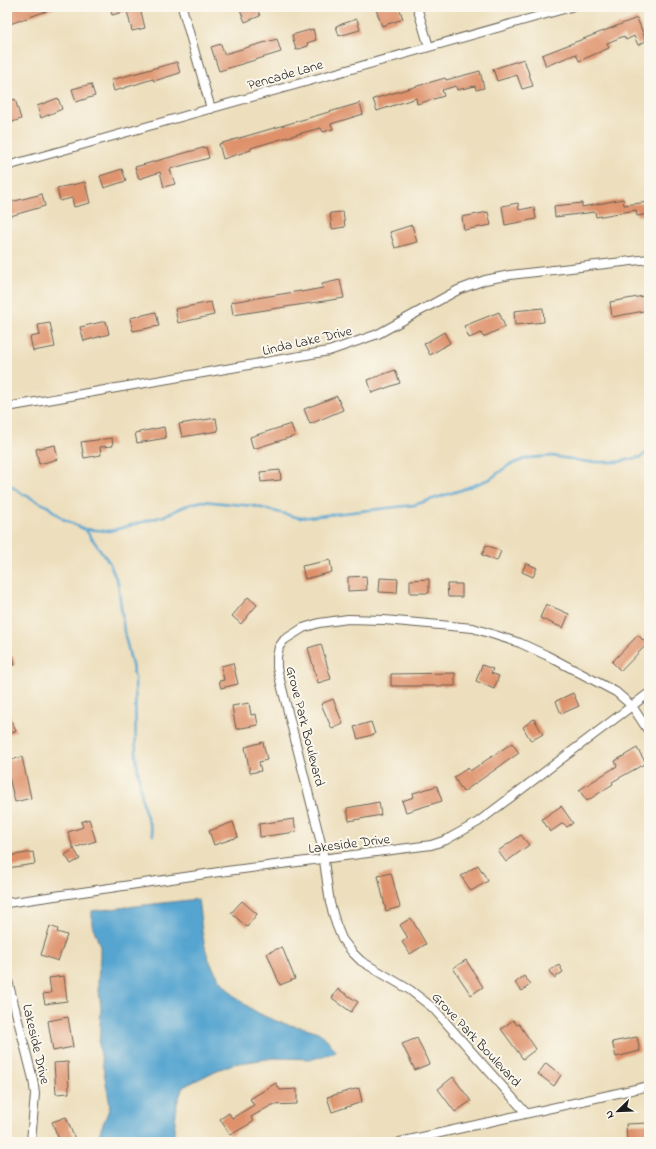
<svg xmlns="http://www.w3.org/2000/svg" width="656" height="1149" viewBox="0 0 656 1149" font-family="'Indie Flower',sans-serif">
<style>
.water{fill:#56a5d0;stroke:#396076}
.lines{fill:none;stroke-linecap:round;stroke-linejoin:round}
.stream{stroke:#56a5d0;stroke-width:2.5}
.building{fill:#de916b}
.street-casing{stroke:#656054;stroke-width:10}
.street{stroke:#fff;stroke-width:8}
.labels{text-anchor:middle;stroke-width:4;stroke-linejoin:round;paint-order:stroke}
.street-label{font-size:14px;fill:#1c1c1c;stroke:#fbf7ec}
</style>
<rect width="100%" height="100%" fill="#fbf7ec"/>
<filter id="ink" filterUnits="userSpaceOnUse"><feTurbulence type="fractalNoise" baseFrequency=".025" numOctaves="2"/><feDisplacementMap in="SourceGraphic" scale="8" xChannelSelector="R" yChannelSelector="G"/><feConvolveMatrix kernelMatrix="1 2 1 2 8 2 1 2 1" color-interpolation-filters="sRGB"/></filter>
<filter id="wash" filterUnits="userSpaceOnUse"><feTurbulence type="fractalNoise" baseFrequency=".012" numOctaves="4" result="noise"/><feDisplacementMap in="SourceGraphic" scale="16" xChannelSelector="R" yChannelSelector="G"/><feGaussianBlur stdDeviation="0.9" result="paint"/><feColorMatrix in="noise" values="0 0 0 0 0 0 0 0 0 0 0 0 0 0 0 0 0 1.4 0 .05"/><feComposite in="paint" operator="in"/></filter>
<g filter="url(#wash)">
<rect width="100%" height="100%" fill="#eddfbd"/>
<!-- water -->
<path class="water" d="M198,899C200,913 201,928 204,942C211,982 247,1014 286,1024C313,1031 320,1026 336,1052L313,1059L274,1058L233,1064L215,1071L183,1087L177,1103L173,1142H98C99,1128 107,1119 110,1105L99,1045L101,1008L98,981L100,956V946L92,924V911Z"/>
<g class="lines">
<!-- stream -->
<path class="stream" d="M7,483L21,493L47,506L63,519L84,529L110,531L164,516L185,506L202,501L254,506L300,518L414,505L461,490L490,479L509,465L528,458L552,456L588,462H617L641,457L649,451
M85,529L109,562L118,583L124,631L135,678L136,758L143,805L153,835"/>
</g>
<g id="blocks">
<!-- building -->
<path class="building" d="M18,7H55V8L7,25V11Z
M110,7H140L145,28L132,31L127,11L112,15Z
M239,7H257L260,16L245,22Z
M375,7H399L403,19L382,26Z
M637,18L646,41L638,45L634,36L626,40L624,36L607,43L609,48L579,61L576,54L546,66L542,55Z
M357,19L360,30L339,36L336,26Z
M313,29L316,40L307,43L308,46L296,50L292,35Z
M277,39L281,52L219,71L211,47L221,44L224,54Z
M524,59L533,86L522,89L517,75L497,81L493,69Z
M177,62L180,73L154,81L153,79L114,91L111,80Z
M480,71L484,88L476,90L475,86L457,90L456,86L442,90L444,96L417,104L416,98L377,111L373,99L445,78L446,80Z
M91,84L95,96L76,102L72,89Z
M58,98L62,109L41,118L37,106Z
M15,99L21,119L7,124V102Z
M360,103L363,114L331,124L333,129L323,132L321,128L298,134L251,148V150L223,159L219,144Z
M206,147L209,158L170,169L175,184L164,187L160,172L139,179L135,167Z
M122,169L126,181L104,188L100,176Z
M85,182L90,203L74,207L72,198L60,201L57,188Z
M42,194L45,206L7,217V203Z
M623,199L624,205L649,202V214L637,216L636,210L596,217L595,212L555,217L554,206L582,203V207Z
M518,203L519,210L534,207L536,219L505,225L502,206Z
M343,212L345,227L332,229L330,213Z
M488,212L491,225L464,230L462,217Z
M412,225L417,242L395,248L390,232Z
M340,280L344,298L233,315L231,302L301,291V292L323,288L322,284Z
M649,295V310L612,317L610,302Z
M211,302L214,315L178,323L175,309Z
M543,308L544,322L515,325L514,311Z
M156,312L159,326L133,331L130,318Z
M499,312L505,327L483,337L481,333L469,338L464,326Z
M106,321L109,334L84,341L80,327Z
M50,323L55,347L33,351L30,337L40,335L38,325Z
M444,332L450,343L430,355L424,344Z
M395,370L400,383L372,393L368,380Z
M337,396L343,410L310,424L304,409Z
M216,418L218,431L182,437L179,424Z
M291,424L295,436L253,449L250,437Z
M164,427L166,438L137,443L135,433Z
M112,438L113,446L100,447L101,455L84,458L81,442Z
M55,445L58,459L39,464L36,449Z
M280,470L281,480L261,482L260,472Z
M486,545L501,551L497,561L482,555Z
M330,560L332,572L305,579L302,566Z
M526,563L537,568L533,577L522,572Z
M366,576L367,590L348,591V577Z
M380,578L398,579L397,593L379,592Z
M429,579V593H410V580Z
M447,584H462V597H448Z
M248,597L257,605L241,624L232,616Z
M546,604L569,614L563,628L540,618Z
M638,635L647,644L621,671L612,662Z
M321,644L331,679L318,683L308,648Z
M13,656L15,665L7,666V657Z
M233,663L238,684L221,688L219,681L224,680L221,666Z
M482,665L493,669L491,673L499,676L494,689L476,681Z
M455,673V686H391V674Z
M573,693L579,706L561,714L556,701Z
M333,699L343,724L332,729L321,704Z
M249,703L251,715L256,714L258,725L236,729L232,706Z
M7,710L16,731L7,735Z
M534,719L543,734L531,741L523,727Z
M371,722L375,734L358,739L354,727Z
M263,742L267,760L259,762L261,771L250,773L245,747Z
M512,743L519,753L463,792L454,777L468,768L470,771Z
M637,748L646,763L612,782L613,784L587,801L579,790L617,766L615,761Z
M22,757L31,798L15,802L7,769V761Z
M437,786L442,801L406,812L402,801L414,797L413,793Z
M379,802L381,815L349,821L347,808Z
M561,806L573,823L567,827L563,823L550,832L542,819Z
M89,819L96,841L73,848L68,832L83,827L81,822Z
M294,819L296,832L260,837L259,824Z
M233,822L238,837L214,845L209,831Z
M521,835L529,845L506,862L498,851Z
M74,849L80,859L71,864L65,855Z
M33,852L35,864L7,868V856Z
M478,865L488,881L471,891L461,876Z
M391,873L400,907L386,911L378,876Z
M242,901L257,914L247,927L231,913Z
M411,918L426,944L410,954L402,942L408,938L400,925Z
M50,926L58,929L57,932L67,935L58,961L41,955Z
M282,947L295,979L280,985L267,953Z
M466,960L483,987L471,995L453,968Z
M559,965L563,972L554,978L549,971Z
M64,976L67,1001L45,1004L43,994L51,993L49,978Z
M524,976L531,984L522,991L515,983Z
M338,989L358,1002L351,1012L332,998Z
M68,1017L73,1047L53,1051L48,1021Z
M513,1020L517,1025L519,1024L536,1049L523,1059L501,1029Z
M637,1037L640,1051L616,1057L612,1042Z
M417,1038L429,1064L415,1070L402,1044Z
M68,1062L69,1093L56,1094L54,1063Z
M546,1063L561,1075L554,1086L538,1074Z
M453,1077L471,1101L455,1112L438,1089Z
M276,1083L280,1090L297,1089V1104L272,1105L251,1117L253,1122L230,1135L220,1119L229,1113L232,1118L254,1105L250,1099Z
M359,1088L362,1102L332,1112L327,1097Z
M66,1117L76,1142H60L52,1122Z
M649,1123L648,1142L627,1140L626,1124Z"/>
</g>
</g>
<g filter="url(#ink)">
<use href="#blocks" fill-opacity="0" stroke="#656054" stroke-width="1"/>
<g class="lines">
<defs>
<path id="street" d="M182,7L211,109
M417,7L429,47
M7,166L571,7
M7,407L329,351L378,334L458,290L485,280L510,275L649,259
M7,903L219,872L431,845L446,840L478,822L649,693
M7,977L33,1079L35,1094L31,1142
M526,1113L433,1008L410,990L361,961L352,952L342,939L336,924L330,903L322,847L277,668V657L279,647L284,640L303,628L319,623L348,619L384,620L473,628L520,643L546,655L616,692L632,706L649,732
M400,1142L649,1086"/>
</defs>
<!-- street casing -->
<use href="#street" class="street-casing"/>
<!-- street -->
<use href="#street" class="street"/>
</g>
</g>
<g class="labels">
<!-- street labels -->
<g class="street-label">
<text transform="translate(285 74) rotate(-16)" y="5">Pencade Lane</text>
<text transform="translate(307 340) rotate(-13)" y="5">Linda Lake Drive</text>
<text transform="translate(306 726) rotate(76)" y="5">Grove Park Boulevard</text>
<text transform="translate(349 843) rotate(-7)" y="5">Lakeside Drive</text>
<text transform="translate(477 1039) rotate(47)" y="5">Grove Park Boulevard</text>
<text transform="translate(37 1044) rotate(77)" y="5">Lakeside Drive</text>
</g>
</g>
<!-- margin -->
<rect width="656" height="1149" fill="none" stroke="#fbf7ec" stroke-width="24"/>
<!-- north arrow -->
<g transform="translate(618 1111) rotate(247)" stroke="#fbf7ec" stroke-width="3" paint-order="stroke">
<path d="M0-3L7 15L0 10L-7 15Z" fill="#1c1c1c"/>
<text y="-6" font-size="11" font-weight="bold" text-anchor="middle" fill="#1c1c1c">N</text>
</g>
</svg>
